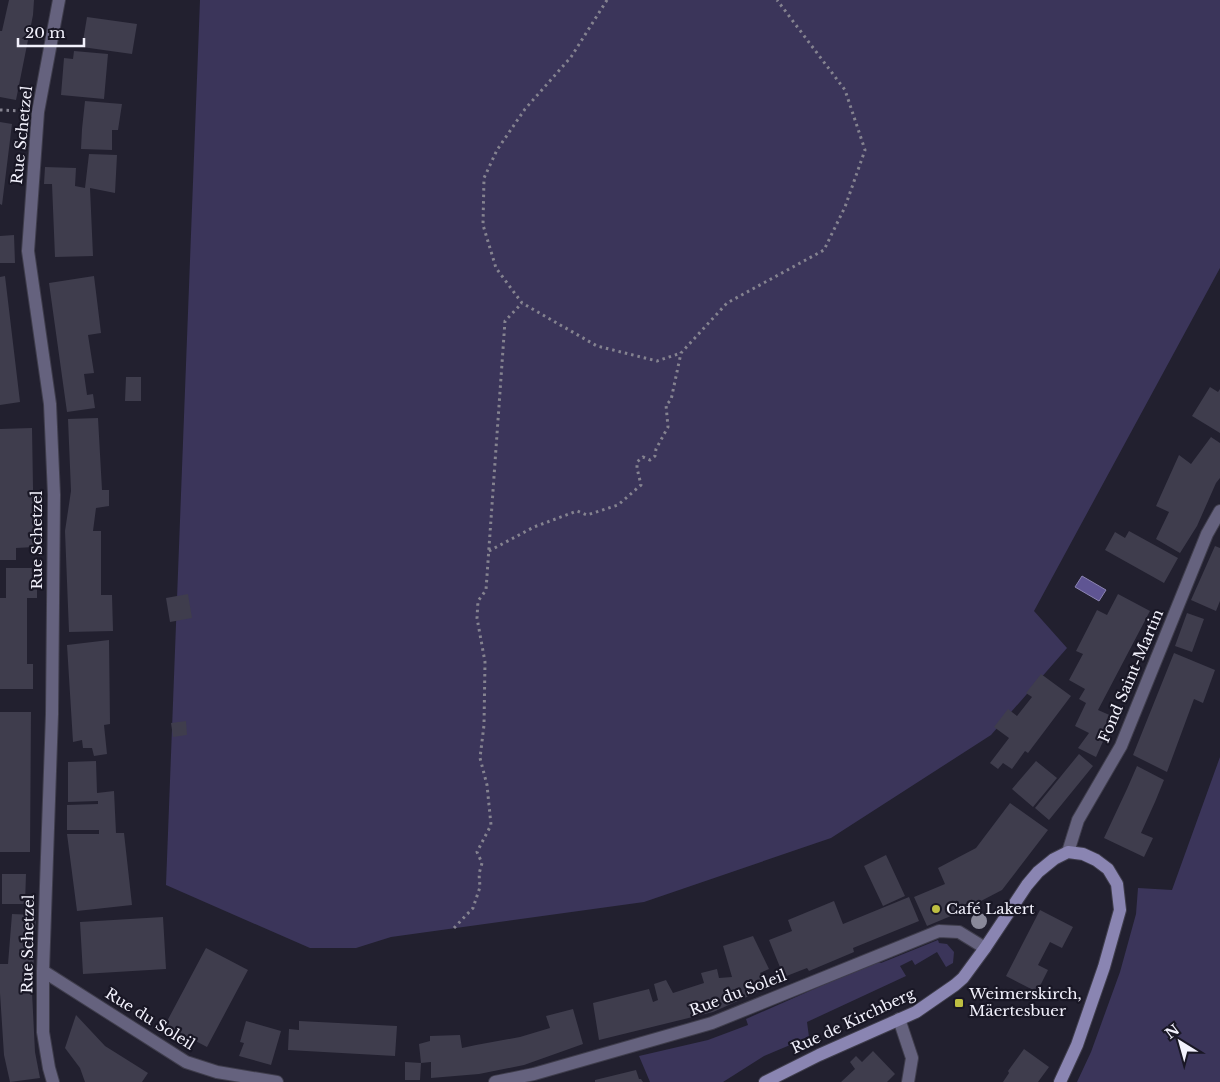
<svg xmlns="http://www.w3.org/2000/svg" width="1220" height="1082" viewBox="0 0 1220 1082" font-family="'Libre Baskerville',serif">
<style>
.green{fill:#3b355a}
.water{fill:#5f5593;stroke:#8b84b2}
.building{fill:#3f3d4d}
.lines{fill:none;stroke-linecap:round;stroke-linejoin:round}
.street-casing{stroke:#3f3d4c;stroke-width:14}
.secondary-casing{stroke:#3f3d4c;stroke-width:14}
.path{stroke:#858390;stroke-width:3;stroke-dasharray:2.5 4;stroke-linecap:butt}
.street{stroke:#65627e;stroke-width:12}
.secondary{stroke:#8a85b2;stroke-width:12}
.tree{fill:#8a899a}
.poi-dot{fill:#bebf42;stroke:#191725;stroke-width:2}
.labels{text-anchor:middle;stroke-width:4.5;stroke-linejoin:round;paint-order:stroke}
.street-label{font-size:15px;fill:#f2f1fc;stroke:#191725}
.poi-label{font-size:15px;fill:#f2f1fc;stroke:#191725;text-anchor:start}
</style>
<rect width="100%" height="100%" fill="#22202f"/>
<!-- green -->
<path class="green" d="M200,0H1220V268L1034,611L1067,648L991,735L831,838L644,902L391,937L356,948H310L166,885Z
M1220,757V1082H1077L1091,1052L1120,972L1136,914L1138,888L1172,890Z
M938,940L939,943L947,944L954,952L953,963L946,967L937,952L915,965L912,960L900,966L906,976L807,1022L809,1037L764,1056L723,1082H650L639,1056L708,1040L748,1025L746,1019L875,962L881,963Z"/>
<!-- water -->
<path class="water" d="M1082,576L1106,590L1099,601L1075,587Z"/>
<!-- building -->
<path class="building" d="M9,0H34L33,15L16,100L0,97V31H2Z
M87,17L137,24L132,54L82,47Z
M74,51L108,54L104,99L61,95L64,58L73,59Z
M85,101L122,104L118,130H112V150L81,149L82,129Z
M0,122L12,124L2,205L0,204Z
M89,154L117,155L115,193L90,188L93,256L55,257L52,184H44L45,167L76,168L75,186L85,188Z
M14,235L15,263H0V236Z
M5,276L20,402L0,405V277Z
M94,276L101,333L88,335L94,373L84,374L87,395L93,394L95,408L67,412L49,283Z
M126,377H141V401H125Z
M1210,387L1218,392L1220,389V433L1192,416Z
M98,418L102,490H109V506L96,508L93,531H101V595H112L113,631L69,632L65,531L71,491L68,419Z
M32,428L34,547L16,548V560H0V429Z
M1211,437L1220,443V478L1216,483L1197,526L1180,553L1156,539L1169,512L1156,506L1179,455L1191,464Z
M1129,531L1178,558L1164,583L1105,550L1115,532L1125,538Z
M1215,546L1220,548V601L1216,611L1191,600Z
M6,568H37V598H27V664H33V689H0V598H6Z
M188,594L192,618L170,622L166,598Z
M1118,594L1150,611L1098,710L1114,717L1096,757L1078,748L1089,733L1075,726L1086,703L1079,699L1085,689L1069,680L1083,654L1076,651L1097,610L1107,615Z
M1187,613L1204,619L1192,652L1175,646Z
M109,640L110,724L104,725L107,754L94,756L92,748H83L82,740L73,742L67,645Z
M1174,653L1215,670L1203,703L1194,699L1167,772L1133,755Z
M1041,674L1071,696L1028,753L1025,751L1012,769L1003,763L998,769L990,763L1009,738L994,727L1008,709L1017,716L1032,697L1026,693Z
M0,712H31L30,852H0Z
M186,721L187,735L173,737L171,723Z
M1079,754L1093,766L1049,820L1035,808Z
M96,761L97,793L114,791L116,833H124L132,905L77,911L67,834H99V830H67V805L98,804V801L68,802V762Z
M1036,761L1057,778L1033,807L1012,789Z
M1137,766L1164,780L1155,802L1141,833L1153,838L1144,857L1104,838L1127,789Z
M1010,803L1048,830L1002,890L958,913L927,926L914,897L945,884L938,868L976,848Z
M886,855L905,896L883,906L864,866Z
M2,874H26L25,904H2Z
M909,897L919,921L853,948L854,952L809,971L807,968L784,977L769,940L792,931L788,920L834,901L843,924Z
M1040,910L1073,927L1062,948L1050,942L1038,965L1048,970L1037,992L1006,976Z
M12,914L36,915L32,992L35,1052L40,1078L10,1082L4,1055L0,993V964H8Z
M163,917L166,969L83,974L80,922Z
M753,936L769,969L760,973L767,988L713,1012L599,1040L593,1003L649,989L653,1002L658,1000L654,984L666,980L673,993L704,983L701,973L717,969L719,978L732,977L723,946Z
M206,948L248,970L207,1047L165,1025Z
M573,1009L583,1044L524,1065L479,1074L431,1078V1062L421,1063L419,1044L430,1041V1036L460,1035L462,1048L476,1045L520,1037L550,1028L546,1016Z
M76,1015L105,1046L148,1073L142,1082H85L80,1068L65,1048Z
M246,1021L281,1031L271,1065L239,1056L244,1043L240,1042Z
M299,1021L397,1026L395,1056L288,1050L289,1029L299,1030Z
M1024,1049L1049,1067L1038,1082H1003L1009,1073L1008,1071Z
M873,1051L895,1074L887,1082H841L855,1069L850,1062L856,1056L862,1062Z
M405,1062L421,1063L420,1080H405Z
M636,1070L639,1079H641L643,1082H595V1080Z"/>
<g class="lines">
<defs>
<path id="street" d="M1068,852L1078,820L1121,746L1207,534L1220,511
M43,971L186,1062L217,1072L277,1082
M899,1019L912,1058L908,1082
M53,1082L49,1068L43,1032V971L52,714L54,495L50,404L28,251L38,112L59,0
M495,1082L534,1074L712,1023L939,931L959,932L985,948"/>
<path id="secondary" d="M765,1082L819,1055L916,1012L955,985L963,978L985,948L1027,885L1038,872L1054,859L1068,852L1083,854L1096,860L1108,869L1117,884L1120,910L1104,967L1077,1045L1060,1082"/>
</defs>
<!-- street casing -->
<use href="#street" class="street-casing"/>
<!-- secondary casing -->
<use href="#secondary" class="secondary-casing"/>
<!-- path -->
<path class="path" d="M607,0L571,57L525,109L497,150L484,178L483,225L496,268L522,303L597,346L657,361L681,353
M0,110L22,111
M489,551L534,527L577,511L587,515L618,505L641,485L637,468V462L643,457L650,460L655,456L656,449L668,427L666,405L671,400L681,353L727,303L824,250L845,207L865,150L845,90L777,0
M454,928L473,908L480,887L479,874L482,863L477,852L491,825L487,785L480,758L484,725L485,662L477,618L478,601L486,590L505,321L522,303"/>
<!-- street -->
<use href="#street" class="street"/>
<!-- secondary -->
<use href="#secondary" class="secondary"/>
</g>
<!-- trees -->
<circle class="tree" cx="979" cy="921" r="8"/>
<!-- markers -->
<g class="poi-dot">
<circle cx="936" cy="909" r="5"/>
<rect x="954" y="998" width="10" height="10" rx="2.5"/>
</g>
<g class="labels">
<!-- street labels -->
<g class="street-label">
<text transform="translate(22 135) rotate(-84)" y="5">Rue Schetzel</text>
<text transform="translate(37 540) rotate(-90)" y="5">Rue Schetzel</text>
<text transform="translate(1131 676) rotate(-67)" y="5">Fond Saint-Martin</text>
<text transform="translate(28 944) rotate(-89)" y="5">Rue Schetzel</text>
<text transform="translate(738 993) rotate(-21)" y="5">Rue du Soleil</text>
<text transform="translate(150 1019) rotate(32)" y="5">Rue du Soleil</text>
<text transform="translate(853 1021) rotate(-25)" y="5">Rue de Kirchberg</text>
</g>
<!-- poi labels -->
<g class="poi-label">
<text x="946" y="914">Café Lakert</text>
<text x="969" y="999">Weimerskirch,<tspan x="969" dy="17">Mäertesbuer</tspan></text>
</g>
</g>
<!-- north arrow -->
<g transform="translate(1180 1042) rotate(323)" stroke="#191725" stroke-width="4" paint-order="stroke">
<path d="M0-4L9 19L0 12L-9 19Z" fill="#f2f1fc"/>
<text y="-8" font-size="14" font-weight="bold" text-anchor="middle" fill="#f2f1fc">N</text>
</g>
<!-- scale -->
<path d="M18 38v8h66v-8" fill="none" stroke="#f2f1fc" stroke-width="2.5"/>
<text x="25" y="38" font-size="15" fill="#f2f1fc" stroke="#191725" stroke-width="4" paint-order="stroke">20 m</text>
</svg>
